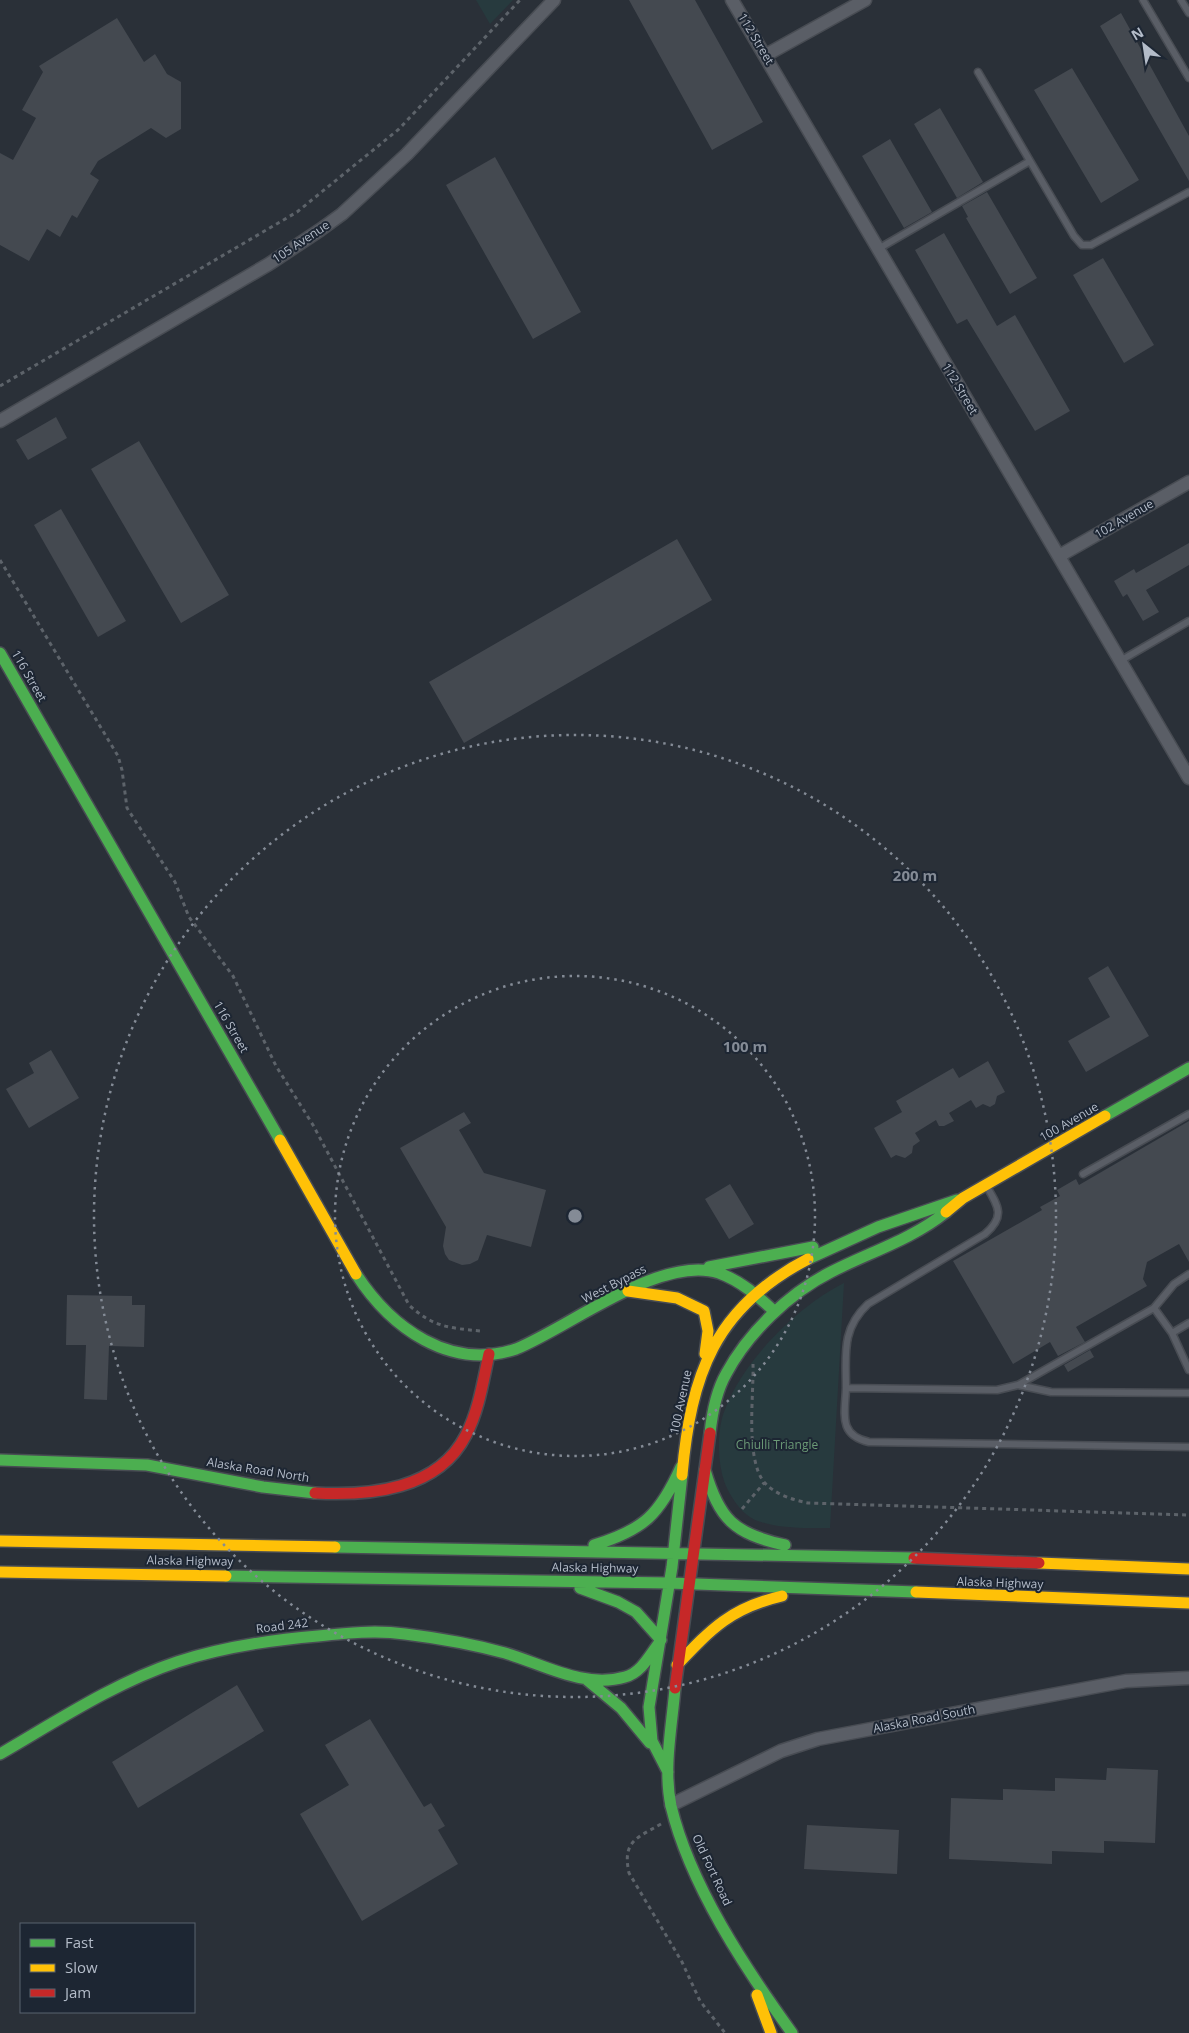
<svg xmlns="http://www.w3.org/2000/svg" width="1189" height="2033" viewBox="0 0 1189 2033" font-family="'Open Sans',sans-serif">
<style>
.park{fill:#273a3e}
.building{fill:#444950}
.lines{fill:none;stroke-linecap:round;stroke-linejoin:round}
.lane-casing{stroke:#484c53;stroke-width:9}
.street-casing{stroke:#484c53;stroke-width:15}
.fast-casing{stroke:#484c53;stroke-width:14}
.slow-casing{stroke:#484c53;stroke-width:14}
.jam-casing{stroke:#484c53;stroke-width:14}
.path{stroke:#5d636a;stroke-width:3;stroke-dasharray:4 4;stroke-linecap:butt}
.lane{stroke:#5a5e66;stroke-width:6}
.street{stroke:#5a5e66;stroke-width:12}
.fast{stroke:#4caf50;stroke-width:11}
.slow{stroke:#ffc107;stroke-width:11}
.jam{stroke:#c62828;stroke-width:11}
.ring{fill:none;stroke:#848b96;stroke-width:2.5;stroke-dasharray:2.5 5}
.labels{text-anchor:middle;stroke-width:4;stroke-linejoin:round;paint-order:stroke}
.street-label{font-size:12px;fill:#b4bcc9;stroke:#1d2633}
.park-label{font-size:12px;fill:#6b9a76;stroke:#1d2633}
.centre{fill:#848b96;stroke:#1d2633;stroke-width:2.5}
.ring-label{font-size:15px;text-anchor:middle;font-weight:bold;fill:#848b96;stroke:#1d2633;stroke-width:4;stroke-linejoin:round;paint-order:stroke}
</style>
<rect width="100%" height="100%" fill="#2a3038"/>
<!-- park -->
<path class="park" d="M476,0H513L490,24Z
M844,1283L830,1528C806,1528 781,1529 758,1521C743,1516 732,1499 726,1486C717,1464 716,1429 726,1407C745,1359 798,1306 844,1283Z"/>
<!-- building -->
<path class="building" d="M629,0H695L763,122L712,150Z
M1121,13L1189,136V181L1100,26Z
M117,18L144,62L155,54L167,74L181,82V129L166,138L151,128L98,161L90,174L99,180L77,218L72,215L60,237L47,229L29,261L0,245V153L13,160L36,118L22,110L43,72L39,66Z
M1072,68L1139,180L1101,203L1034,90Z
M940,108L983,182L957,198L914,124Z
M890,139L932,212L904,228L862,156Z
M495,157L581,312L533,339L446,185Z
M987,192L1037,278L1010,294L966,218L968,217L962,206Z
M944,233L997,326L1015,315L1070,411L1035,431L967,319L957,324L915,250Z
M1103,258L1154,345L1124,363L1073,275Z
M56,417L67,438L28,460L16,440Z
M139,441L229,595L181,623L91,469Z
M61,509L126,621L98,637L34,525Z
M677,539L712,600L464,743L429,682Z
M1189,543V565L1146,590L1159,612L1143,621L1127,594L1123,597L1114,581L1134,569L1136,573Z
M1108,966L1149,1036L1086,1072L1068,1041L1110,1017L1088,978Z
M51,1050L79,1098L29,1128L6,1089L34,1073L29,1063Z
M988,1061L1005,1092L997,1096L995,1104L990,1107L983,1104L976,1108L971,1100L949,1113L954,1121L944,1126H939L936,1120L915,1133L920,1141L913,1146L912,1153L905,1158L896,1155L891,1158L874,1128L902,1112L896,1101L953,1068L959,1078Z
M464,1112L471,1123L459,1130L484,1173L546,1190L531,1247L487,1235L478,1260L470,1264L462,1265L449,1260L445,1254L443,1246L446,1227L400,1148Z
M1189,1121V1262L1179,1244L1147,1262L1143,1279L1147,1286L1076,1327L1085,1342L1058,1356L1050,1342L1013,1364L953,1261L1042,1210L1040,1207L1060,1196L1057,1190L1076,1179L1079,1185Z
M730,1184L754,1224L729,1239L705,1199Z
M67,1295L132,1296V1305H145L144,1347L109,1346L107,1400L84,1399L86,1345H66Z
M1090,1350L1094,1357L1068,1372L1064,1365Z
M237,1685L264,1731L138,1808L112,1762Z
M370,1719L424,1807L431,1803L445,1826L438,1830L458,1864L362,1921L300,1814L349,1785L325,1745Z
M1107,1768L1158,1770L1155,1843L1104,1841V1853L1052,1851V1864L949,1859L951,1798L1003,1800V1789L1055,1791V1778L1106,1780Z
M807,1825L899,1830L897,1874L804,1869Z"/>
<g class="lines">
<defs>
<path id="lane" d="M1143,0L1189,78
M1181,0L1189,13
M1030,161L1074,236L1082,245H1091L1189,192
M878,249L1030,161L978,72
M1120,661L1189,621
M1083,1174L1189,1114
M987,1187C999,1207 1005,1217 985,1234L868,1304C841,1329 846,1355 846,1388L997,1390L1018,1385L1154,1308L1174,1284L1189,1274
M1154,1308L1172,1333L1189,1370
M1172,1333L1189,1323
M1018,1385L1051,1392L1189,1393
M846,1388C845,1414 838,1435 869,1442L1189,1447"/>
<path id="street" d="M732,0L1189,778
M766,55L865,0
M0,421L269,264L320,230L342,214L407,154L554,0
M1059,556L1189,482
M671,1805L781,1751L818,1739L1126,1681L1189,1678"/>
<path id="fast" d="M0,653L280,1140
M1105,1116L1189,1068
M808,1259L878,1227L957,1200
M709,1267L813,1247
M356,1274C391,1328 450,1371 516,1349C570,1327 661,1254 719,1273C741,1281 758,1296 775,1312
M710,1433C712,1414 717,1390 726,1374C748,1333 789,1293 831,1272C870,1252 911,1240 946,1212
M0,1460L147,1465L263,1487L315,1493
M705,1470C719,1519 734,1534 785,1545
M594,1545C644,1530 660,1514 681,1467
M335,1547L914,1558
M226,1576L669,1583L916,1592
M580,1588L618,1602L636,1612L661,1640
M586,1679L621,1708L650,1743
M675,1688C672,1726 663,1768 671,1806C690,1885 745,1968 792,2033
M0,1754C57,1721 114,1683 177,1662C223,1647 270,1640 318,1636C347,1633 376,1630 405,1634C438,1638 472,1644 505,1653C543,1664 584,1689 625,1677C641,1673 650,1655 659,1643
M668,1772L652,1741L649,1707L672,1567L682,1475"/>
<path id="slow" d="M280,1140L356,1274
M946,1212L963,1198L1105,1116
M628,1291L677,1298L704,1311L708,1331L705,1354
M682,1475C691,1375 714,1308 808,1259
M0,1541L335,1547
M1039,1563L1189,1569
M0,1572L226,1576
M916,1592L1189,1603
M677,1665C712,1628 731,1608 782,1596
M757,1995L771,2033"/>
<path id="jam" d="M315,1493C370,1496 438,1490 466,1435C479,1410 483,1381 489,1354
M914,1558L1039,1563
M675,1688L710,1433"/>
</defs>
<!-- lane casing -->
<use href="#lane" class="lane-casing"/>
<!-- street casing -->
<use href="#street" class="street-casing"/>
<!-- fast casing -->
<use href="#fast" class="fast-casing"/>
<!-- slow casing -->
<use href="#slow" class="slow-casing"/>
<!-- jam casing -->
<use href="#jam" class="jam-casing"/>
<!-- path -->
<path class="path" d="M0,386L297,212L399,129L520,0
M0,560L118,756L122,770L127,808L175,882L189,917L233,976L276,1066L313,1125L409,1305C433,1327 449,1328 480,1331
M753,1364C754,1394 745,1458 764,1482C774,1494 793,1500 808,1503L1189,1515
M742,1509L764,1483
M661,1824C637,1838 622,1841 629,1873L682,1962L700,2001L725,2033"/>
<!-- lane -->
<use href="#lane" class="lane"/>
<!-- street -->
<use href="#street" class="street"/>
<!-- fast -->
<use href="#fast" class="fast"/>
<!-- slow -->
<use href="#slow" class="slow"/>
<!-- jam -->
<use href="#jam" class="jam"/>
</g>
<!-- distance rings -->
<g class="ring">
<circle cx="575" cy="1216" r="240"/>
<circle cx="575" cy="1216" r="481"/>
</g>
<g class="labels">
<!-- street labels -->
<g class="street-label">
<text transform="translate(756 39) rotate(59)" y="4">112 Street</text>
<text transform="translate(301 242) rotate(-34)" y="4">105 Avenue</text>
<text transform="translate(960 389) rotate(59)" y="4">112 Street</text>
<text transform="translate(1124 519) rotate(-30)" y="4">102 Avenue</text>
<text transform="translate(29 676) rotate(60)" y="4">116 Street</text>
<text transform="translate(231 1027) rotate(60)" y="4">116 Street</text>
<text transform="translate(1069 1122) rotate(-30)" y="4">100 Avenue</text>
<text transform="translate(614 1284) rotate(-27)" y="4">West Bypass</text>
<text transform="translate(681 1402) rotate(-78)" y="4">100 Avenue</text>
<text transform="translate(258 1470) rotate(9)" y="4">Alaska Road North</text>
<text transform="translate(190 1561) rotate(1)" y="4">Alaska Highway</text>
<text transform="translate(595 1568) rotate(1)" y="4">Alaska Highway</text>
<text transform="translate(1000 1583) rotate(2)" y="4">Alaska Highway</text>
<text transform="translate(282 1626) rotate(-7)" y="4">Road 242</text>
<text transform="translate(924 1719) rotate(-11)" y="4">Alaska Road South</text>
<text transform="translate(712 1870) rotate(65)" y="4">Old Fort Road</text>
</g>
<!-- park labels -->
<g class="park-label">
<text x="777" y="1449">Chiulli Triangle</text>
</g>
</g>
<circle cx="575" cy="1216" r="8" class="centre"/>
<g class="ring-label">
<text x="915" y="881">200 m</text>
<text x="745" y="1052">100 m</text>
</g>
<!-- legend -->
<rect x="20" y="1923" width="175" height="90" fill="#1d2633" stroke="#59626f"/>
<rect x="30" y="1939" width="25" height="8" fill="#4caf50" stroke="#59626f"/>
<text x="65" y="1948" font-size="15" fill="#b4bcc9">Fast</text>
<rect x="30" y="1964" width="25" height="8" fill="#ffc107" stroke="#59626f"/>
<text x="65" y="1973" font-size="15" fill="#b4bcc9">Slow</text>
<rect x="30" y="1989" width="25" height="8" fill="#c62828" stroke="#59626f"/>
<text x="65" y="1998" font-size="15" fill="#b4bcc9">Jam</text>
<!-- north arrow -->
<g transform="translate(1144 45) rotate(330)" stroke="#1d2633" stroke-width="4" paint-order="stroke">
<path d="M0-4L9 19L0 12L-9 19Z" fill="#b4bcc9"/>
<text y="-8" font-size="14" font-weight="bold" text-anchor="middle" fill="#b4bcc9">N</text>
</g>
</svg>
